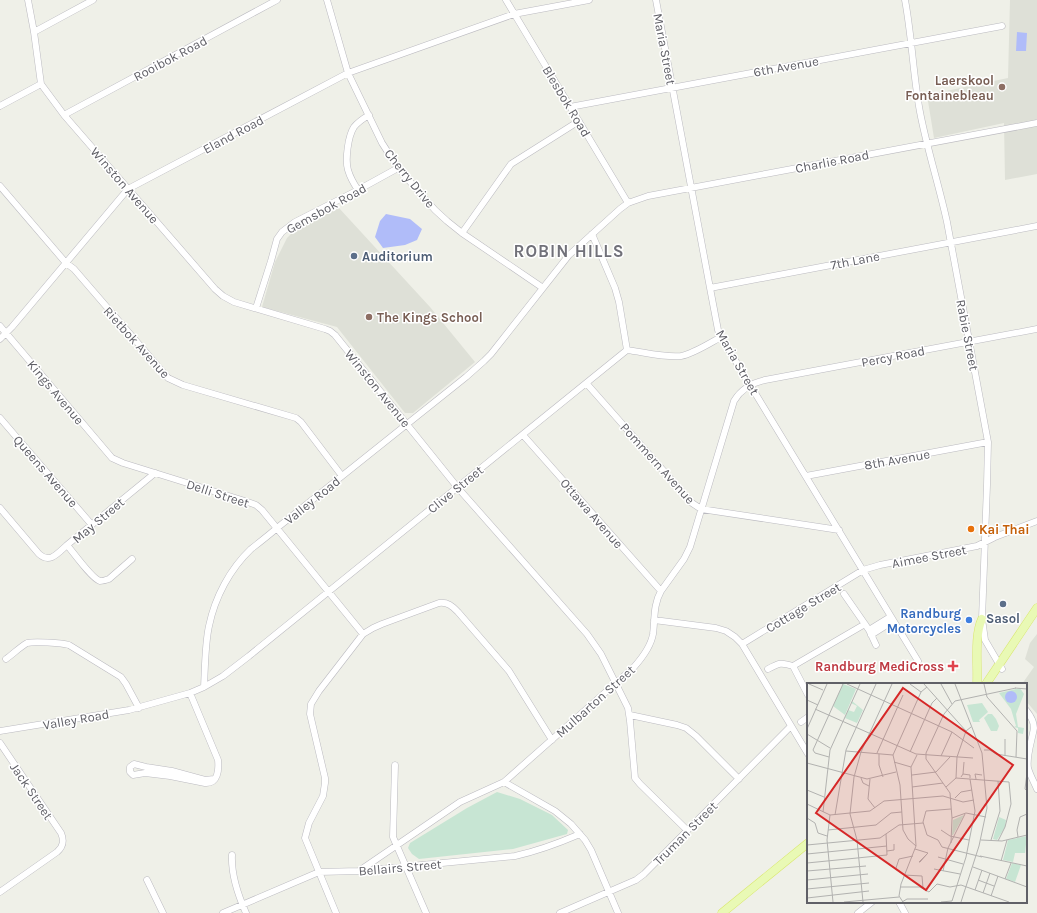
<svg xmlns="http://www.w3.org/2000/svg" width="1037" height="913" viewBox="0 0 1037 913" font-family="Karla,sans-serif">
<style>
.education{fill:#dee0d7}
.green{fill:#c7e5d3}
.water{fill:#b0bcf9}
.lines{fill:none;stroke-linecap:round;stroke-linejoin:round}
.minor-casing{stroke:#bbbac0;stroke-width:7}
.major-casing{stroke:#d9e76b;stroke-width:9}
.minor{stroke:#fff;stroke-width:6}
.major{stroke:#e9f9b5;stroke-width:8}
.education-dot{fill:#8d6e63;stroke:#fff;stroke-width:1.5}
.service-dot{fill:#5c6f8a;stroke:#fff;stroke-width:1.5}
.food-dot{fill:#e8710a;stroke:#fff;stroke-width:1.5}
.shop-dot{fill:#3f7fe0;stroke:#fff;stroke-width:1.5}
.health-dot{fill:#e0444e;stroke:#fff;stroke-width:1.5}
.labels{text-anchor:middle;stroke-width:3;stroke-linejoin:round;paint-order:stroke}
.street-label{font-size:13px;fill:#606067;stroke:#fff}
.education-label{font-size:13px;font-weight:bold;fill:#785e54;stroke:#fff;text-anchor:end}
.service-label{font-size:13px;font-weight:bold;fill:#4e5e75;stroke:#fff;text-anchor:start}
.food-label{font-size:13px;font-weight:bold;fill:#c56008;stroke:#fff;text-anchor:start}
.shop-label{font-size:13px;font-weight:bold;fill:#366cbe;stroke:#fff;text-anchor:end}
.health-label{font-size:13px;font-weight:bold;fill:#be3a42;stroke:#fff;text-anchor:end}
.district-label{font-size:17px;font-weight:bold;letter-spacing:1px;fill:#717179;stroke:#fff}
.inset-road{fill:none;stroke:#b2b2b0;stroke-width:1}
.view{fill:#d62828;fill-opacity:0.15;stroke:#d62828;stroke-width:2}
.inset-edge{fill:none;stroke:#606067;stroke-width:2}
</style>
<rect width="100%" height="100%" fill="#eff0e8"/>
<!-- education -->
<path class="education" d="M1010,0H1037V119H1036L1037,123V174L1005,180L1004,123L934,138L927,95L1008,78Z
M339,208L430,307L475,362L413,413H405L337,327L262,307L275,262L287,238L295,230Z
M1037,634V714L1026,701V684H1022L1034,667L1025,659L1030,643Z"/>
<!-- green -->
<path class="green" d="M497,792L520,799L552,815L568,830L567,834L513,849L419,859L412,854L408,848L410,843L467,808Z"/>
<!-- water -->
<path class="water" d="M1017,32L1027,33L1026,51H1016Z
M386,214L410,219L422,229L417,240L405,245L383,248L375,237L380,221Z"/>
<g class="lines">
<defs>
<path id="minor" d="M28,0L34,32L41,84L64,115L215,289L223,296L234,302L325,329L330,331L335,335L458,488L587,634L601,654L628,708L630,721L635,778L640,784L687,830
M327,0L348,73L382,143L398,168L435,210L447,221L462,233L543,288
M506,0L628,203
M656,0L710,288L718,330L721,337L918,661
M905,0C912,37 913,75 920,112C927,149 939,185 947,222L988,442L987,485L982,619L985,640L1002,669
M34,32L93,0
M0,106L41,84
M570,107L1002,26
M64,115L277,0
M0,186L66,263L74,269L168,378L183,385L296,418L301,422L342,476
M358,190C354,184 350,177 348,170C345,160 348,136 354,127C358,122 364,118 369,115
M462,233L511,164L579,121
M592,234L615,288L619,302L627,350
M710,288L1037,226
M256,308L271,261L277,239L282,232L295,222L358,190L398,168
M0,326L112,458L123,463L245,501L256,505L262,510L363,634
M0,339L12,327L128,189L348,73L514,14L589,0
M587,384L692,503L701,509L839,530
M0,418L92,525
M523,435L661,591
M806,476L988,442
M0,508L39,554C50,564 58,553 67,545L155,473
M67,545C73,552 92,579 100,581C103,581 106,580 109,579L132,559
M844,594L869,630L876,645
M654,620L716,628L726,631L735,637L742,644L808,754
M869,630L890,617
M871,635L893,621
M742,644L863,570L880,565L977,546L995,537L1037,521
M6,659C13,654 20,647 27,643C34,641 62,643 69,645L121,677L126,684L139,708
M793,666L865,624
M768,669C779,663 781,662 793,666L808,695
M204,687L223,676L249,656L627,350C643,352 666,358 681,356C693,354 710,343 721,337
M190,693L218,760C219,770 218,784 205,783L170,776L145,773L133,775L130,772V767L134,764L146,767L172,771L205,780L214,779
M1026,710C1030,715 1034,721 1034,728C1032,740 1026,756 1028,768C1030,775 1034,782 1037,789
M630,715L677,725L686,728L696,736L739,779
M801,722L808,717
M0,731L129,710L190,693L204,687C205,668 205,644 209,626C215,597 230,569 251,549C260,542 269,535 277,528L466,377L484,361L491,354L569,255L620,209L628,203L648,196L1037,123
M0,743L61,833C64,840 64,846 57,852L0,892
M395,765L393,837L426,913
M504,782L555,811L571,824L585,840L591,850L618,913
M232,855C231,875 238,895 246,913
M359,871L460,802L504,782L634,667C642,658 651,646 653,634C655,620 653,605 661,591L684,559L690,547L734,401C741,389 751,383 765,380L1037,329
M147,880L163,913
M899,902L905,913
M223,913L319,872L359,871L515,856C538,851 559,843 580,834
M336,913L305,838L309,823L323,796L325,783V778L310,714L311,704L319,691L363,634L373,628L382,624L439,603C448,602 452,606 458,612L509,671L552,740
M560,913L636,880L644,874L791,726
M858,913L872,902"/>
<path id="major" d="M977,684C978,665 974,636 982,619
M986,684L1037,608
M722,913L808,843"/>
</defs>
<!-- minor casing -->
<use href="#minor" class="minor-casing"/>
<!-- major casing -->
<use href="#major" class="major-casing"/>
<!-- minor -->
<use href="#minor" class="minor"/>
<!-- major -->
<use href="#major" class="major"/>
</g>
<!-- markers -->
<g class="education-dot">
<circle cx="1002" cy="87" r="4"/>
<circle cx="369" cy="317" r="4"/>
</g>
<g class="service-dot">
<circle cx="354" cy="256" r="4"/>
<circle cx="1003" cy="604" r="4"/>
</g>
<circle class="food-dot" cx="971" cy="529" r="4"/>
<circle class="shop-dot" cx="969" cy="620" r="4"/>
<path class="health-dot" d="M951 660h4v4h4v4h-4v4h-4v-4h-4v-4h4z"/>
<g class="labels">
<!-- street labels -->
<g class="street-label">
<text transform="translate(665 49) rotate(79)" y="5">Maria Street</text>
<text transform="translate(170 58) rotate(-28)" y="5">Rooibok Road</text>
<text transform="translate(786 66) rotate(-10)" y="5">6th Avenue</text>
<text transform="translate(567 101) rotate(59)" y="5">Blesbok Road</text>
<text transform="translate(233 134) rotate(-28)" y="5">Eland Road</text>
<text transform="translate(832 161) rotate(-11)" y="5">Charlie Road</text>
<text transform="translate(410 178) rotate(51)" y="5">Cherry Drive</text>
<text transform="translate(125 185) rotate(49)" y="5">Winston Avenue</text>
<text transform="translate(326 208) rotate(-29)" y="5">Gemsbok Road</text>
<text transform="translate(855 260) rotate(-11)" y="5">7th Lane</text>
<text transform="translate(968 335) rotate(79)" y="5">Rabie Street</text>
<text transform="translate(137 342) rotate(48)" y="5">Rietbok Avenue</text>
<text transform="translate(893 356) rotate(-11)" y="5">Percy Road</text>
<text transform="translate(738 362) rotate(60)" y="5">Maria Street</text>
<text transform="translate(378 388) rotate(51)" y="5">Winston Avenue</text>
<text transform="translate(56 392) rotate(50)" y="5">Kings Avenue</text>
<text transform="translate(897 459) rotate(-10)" y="5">8th Avenue</text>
<text transform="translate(658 463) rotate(48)" y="5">Pommern Avenue</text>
<text transform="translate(46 471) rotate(49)" y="5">Queens Avenue</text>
<text transform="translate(455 489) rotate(-39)" y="5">Clive Street</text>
<text transform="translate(218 493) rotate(18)" y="5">Delli Street</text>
<text transform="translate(312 500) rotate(-39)" y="5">Valley Road</text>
<text transform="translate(592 513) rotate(49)" y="5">Ottawa Avenue</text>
<text transform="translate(98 520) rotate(-40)" y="5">May Street</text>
<text transform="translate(929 556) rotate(-11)" y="5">Aimee Street</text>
<text transform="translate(803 607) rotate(-31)" y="5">Cottage Street</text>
<text transform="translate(595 701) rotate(-42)" y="5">Mulbarton Street</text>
<text transform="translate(76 719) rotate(-10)" y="5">Valley Road</text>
<text transform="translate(32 791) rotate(56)" y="5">Jack Street</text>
<text transform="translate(685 833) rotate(-45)" y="5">Truman Street</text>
<text transform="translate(400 867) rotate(-5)" y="5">Bellairs Street</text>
</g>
<!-- education labels -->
<g class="education-label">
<text x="994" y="85">Laerskool<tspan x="994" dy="15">Fontainebleau</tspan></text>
<text x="377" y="322" text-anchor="start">The Kings School</text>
</g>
<!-- service labels -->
<g class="service-label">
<text x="362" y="261">Auditorium</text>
<text x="1003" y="623" text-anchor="middle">Sasol</text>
</g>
<!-- food labels -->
<g class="food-label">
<text x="979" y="534">Kai Thai</text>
</g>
<!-- shop labels -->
<g class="shop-label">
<text x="961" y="618">Randburg<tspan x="961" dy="15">Motorcycles</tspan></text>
</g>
<!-- health labels -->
<g class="health-label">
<text x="944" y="671">Randburg MediCross</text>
</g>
<!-- district labels -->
<g class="district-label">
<text x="569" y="257">ROBIN HILLS</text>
</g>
</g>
<!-- overview -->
<g transform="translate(807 683)">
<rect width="220" height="220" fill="#eff0e8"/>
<path d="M36,1L49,6L38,32L26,23ZM213,5L217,11L209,31L211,44L217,45L216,51L211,50V45L207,44L209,43L204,26L192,10ZM45,18L56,27L50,40L38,35L41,27L47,29L50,23L44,20ZM175,20L181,29L172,37L173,39H166L160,22ZM181,31H185L189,36L192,43L190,48H184L177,35ZM157,132L146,152H145L146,137ZM192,134L199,137L198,144L190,157L186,156ZM220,153L218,170H208L206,179L196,177L201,157ZM205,180L214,182L208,199L199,196Z" fill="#c7e5d3"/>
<path d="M198 14a6 6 0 1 1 12 0a6 6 0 1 1-12 0Z" fill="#b0bcf9"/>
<path class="inset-road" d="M2,1L16,7M40,1L145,49L167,65M103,1L114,9M117,1L159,48M134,1L145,21M148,1L175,70L180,125L172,163L154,219M177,1L180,14L210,48L209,74M208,5L220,6M0,17L11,22M8,26L109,71L166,75M0,46L20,1M0,51L23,65M198,56V73M177,67H183L189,71L220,76M39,68L86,72M103,69L125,20L130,15M70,70L96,12M72,71V82L76,94M134,73L145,49M22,74L8,70L6,67L36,1M87,79L104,84M0,80L60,96L89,89M220,90L218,106L220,108M156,91L157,79M105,92L129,89L143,74M154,94L156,91L163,92V95M54,95L56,100L62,103M149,95L150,74L159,48L164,44M63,96L61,116L68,125M169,96L168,91L175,92M105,104L136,100M139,104L149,95L202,99L204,121L198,144L191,158M0,107L17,114M148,115L154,109L165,107M0,121L23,132L63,128L77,118L136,113L156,119L167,117M144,126L119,128L116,139L120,152L131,157L135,164L175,174M16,129L23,67L53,1M23,132L20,157L26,219M28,132L39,67L69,1M0,135L8,140L11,150L20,153M145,135L159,130L179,134M21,147L69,142L84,130L95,129M134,147L143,153L162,157M211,154L210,147L213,134L220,131M174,157L195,158L220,152M184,157L193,128L191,98M144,160L145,135L143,110L119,76V70L137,31L148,18L209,5M0,162L73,155L92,142L116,140M109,163L104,84L110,72M108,166L121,170M80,168L87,167V161M121,170L120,171L113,179H112ZM0,171L80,163M173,173L220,183M131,174L156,181M194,178L200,157M0,180L80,172L79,151M166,184L220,204M89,185L92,176L106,173M127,186L153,191M0,188L59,183M136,188L141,165L158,131M97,192L115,193L116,205M198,196L204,180M0,197L61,191M171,197L187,203M93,204H113L122,209L130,201L143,204L154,202L202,219M0,206L62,200M168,207L175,187M176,210L183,190M184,213L191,193M0,215L62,208M37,219L92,214M56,219L50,157L43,131L47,94L54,69L85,1M95,219L100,216H121M96,219L92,213L94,201L109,163L101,156L96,147L93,102L86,72L114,9L120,4M134,219L145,218L159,174L168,128L163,96"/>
<path class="view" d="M96,5L206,82L119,207L9,130Z"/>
<rect width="220" height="220" class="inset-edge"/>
</g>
</svg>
